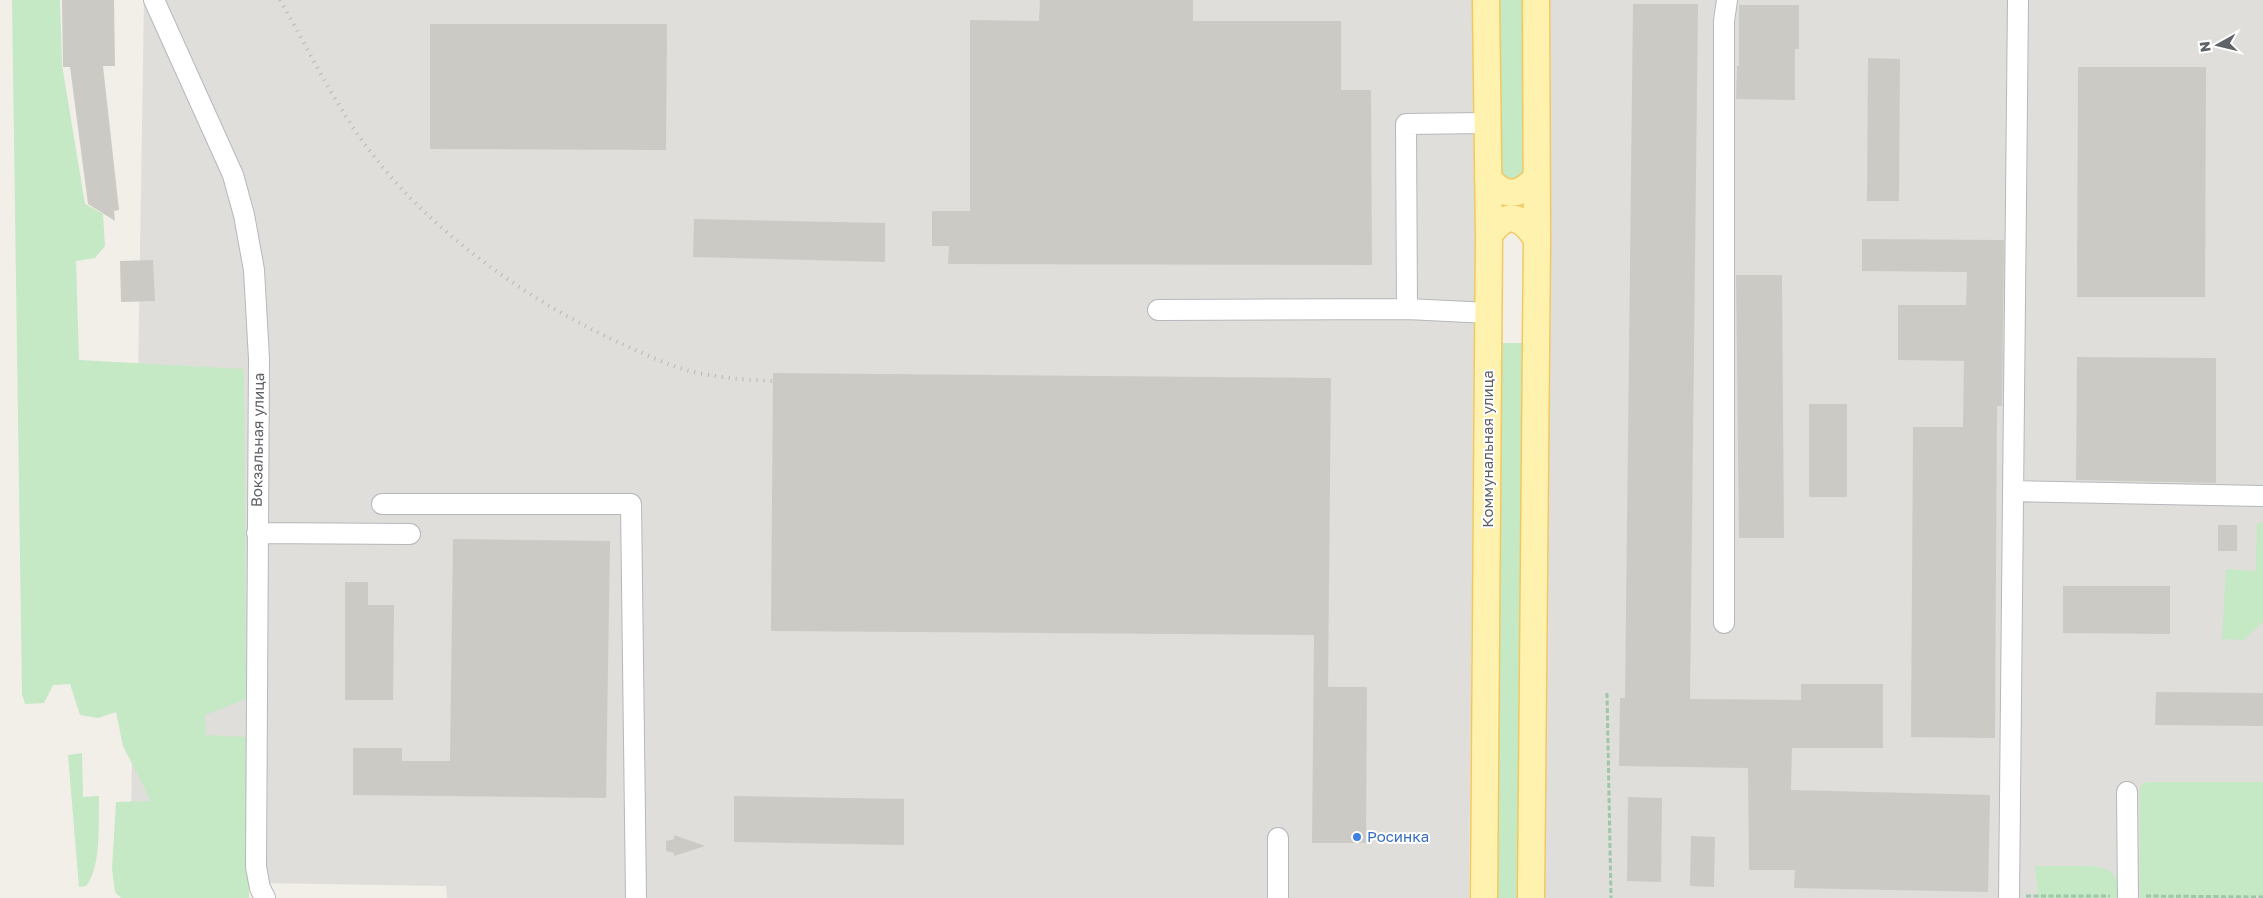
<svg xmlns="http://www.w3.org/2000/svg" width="2263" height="898" viewBox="0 0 2263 898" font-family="'Golos Text',sans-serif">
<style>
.industrial{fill:#e0deda}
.green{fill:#c5e8c5}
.building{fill:#cccac5}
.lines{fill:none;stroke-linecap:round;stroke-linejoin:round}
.minor-casing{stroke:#b5b8bc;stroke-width:22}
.major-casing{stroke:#f2c960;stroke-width:29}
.path{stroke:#9cc7a9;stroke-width:3;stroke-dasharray:5 2.5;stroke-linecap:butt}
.minor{stroke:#fff;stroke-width:20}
.major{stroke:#fff2af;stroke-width:26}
.rail{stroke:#b6b7b8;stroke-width:4;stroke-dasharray:1 6;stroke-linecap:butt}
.shop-dot{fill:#3f7fe0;stroke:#fff;stroke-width:2}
.labels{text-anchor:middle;stroke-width:4;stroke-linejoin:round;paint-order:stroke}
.street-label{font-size:15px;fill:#5f6368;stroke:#fff}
.shop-label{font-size:15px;fill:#366cbe;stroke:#fff;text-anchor:start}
</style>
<rect width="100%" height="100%" fill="#f1efe8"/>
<!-- industrial -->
<path class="industrial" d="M144,0H1478L1469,898H447L446,886L130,881Z
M1550,0H2263V898H1545Z"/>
<!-- green -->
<path class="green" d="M12,0H60L62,65L85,204L103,214L105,246L95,258L76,261L79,360L244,369L246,699L205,715L206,735L247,737L249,898H121L115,892L112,869L116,802L151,801L123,746L116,712L98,718L80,715L70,684L53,685L44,703L25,704L22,694Z
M1498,0H1528V171L1515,184L1499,176Z
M1497,343H1527L1520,898H1494Z
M2257,523H2263V622L2244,640L2222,639L2226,569L2256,571Z
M82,753L83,797L99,796C98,822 102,866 86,886L79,887L68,755Z
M2147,782H2263V896H2253L2252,898H2140V786Z
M2035,866C2048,866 2061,866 2074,866C2099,866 2122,865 2118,898H2038Z"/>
<!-- building -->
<path class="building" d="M62,0H114L115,66H103L119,210L114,211L115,221L88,204L70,67H63Z
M1040,0H1193V21H1341V90H1371L1372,265L948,264L949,246H932V211H970V20L1039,21Z
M1633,4H1698L1690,699L1801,700V684H1883V748H1792L1791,790L1990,795L1988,892L1794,888L1795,870H1749L1748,768L1619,766L1620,698H1625Z
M1739,5H1799V49H1795V100L1736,99L1737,66H1739Z
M430,24H667L666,150L430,149Z
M1868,58L1900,59L1899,201H1867Z
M2078,67H2206L2205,297H2077Z
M694,219L885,223V262L693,257Z
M1862,239L2004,240L2002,406H1997L1995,738L1911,737L1913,427H1963L1964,361L1898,360V305H1966L1967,272L1862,271Z
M153,260L155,301L121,302L120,261Z
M1736,275H1782L1784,538H1739Z
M2077,357L2216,358V483L2076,480Z
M773,373L1331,378L1328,687H1367L1366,843H1312L1314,635L771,631Z
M1809,404H1847V497H1809Z
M2218,525H2237V551H2218Z
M453,539L610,541L606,798L353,795V748H402V761H450Z
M345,582H368V605H394L393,700H345Z
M2063,586H2170V634L2063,633Z
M2156,692L2263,693V726L2155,725Z
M734,796L904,799V845L734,842Z
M1628,797L1662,798L1661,882L1627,881Z
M674,835L705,846L674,856V853L666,851V841L674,839Z
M1691,836L1715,837L1714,887L1690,886Z"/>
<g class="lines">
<defs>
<path id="minor" d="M154,0L233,175L244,215L254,270L259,359L256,867L260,888L265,898
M1407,309L1406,124L1486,123
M1158,310L1407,309L1489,313
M2013,491L2263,496
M382,504H631L636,898
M257,533L410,534
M1724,623V21L1727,0
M2127,792L2128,898
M1278,838V898
M2009,898L2018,0"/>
<path id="major" d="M1488,178C1503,198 1520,197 1536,178
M1489,235C1507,210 1521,215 1537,239
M1484,898L1489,235L1486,0
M1531,898L1537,239L1536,0"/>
</defs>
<!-- minor casing -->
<use href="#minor" class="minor-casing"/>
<!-- major casing -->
<use href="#major" class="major-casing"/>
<!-- path -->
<path class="path" d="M1607,693L1611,898
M2026,896H2110
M2146,896L2263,897"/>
<!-- minor -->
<use href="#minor" class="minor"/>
<!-- major -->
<use href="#major" class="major"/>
<!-- rail -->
<path class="rail" d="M280,0C310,52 336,108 373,155C437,238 536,306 631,348C651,357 672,367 694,372C720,378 746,380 773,381"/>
</g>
<!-- markers -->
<circle class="shop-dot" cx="1357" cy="837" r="5"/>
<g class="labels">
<!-- street labels -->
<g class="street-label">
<text transform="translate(258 440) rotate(-89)" y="5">Вокзальная улица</text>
<text transform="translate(1488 449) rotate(-90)" y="5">Коммунальная улица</text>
</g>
<!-- shop labels -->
<g class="shop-label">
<text x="1367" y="842">Росинка</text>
</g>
</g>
<!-- north arrow -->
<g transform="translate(2218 45) rotate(262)" stroke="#ffffff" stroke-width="4" paint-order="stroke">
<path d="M0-4L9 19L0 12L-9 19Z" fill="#5f6368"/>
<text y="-8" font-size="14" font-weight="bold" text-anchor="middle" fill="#5f6368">N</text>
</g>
</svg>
